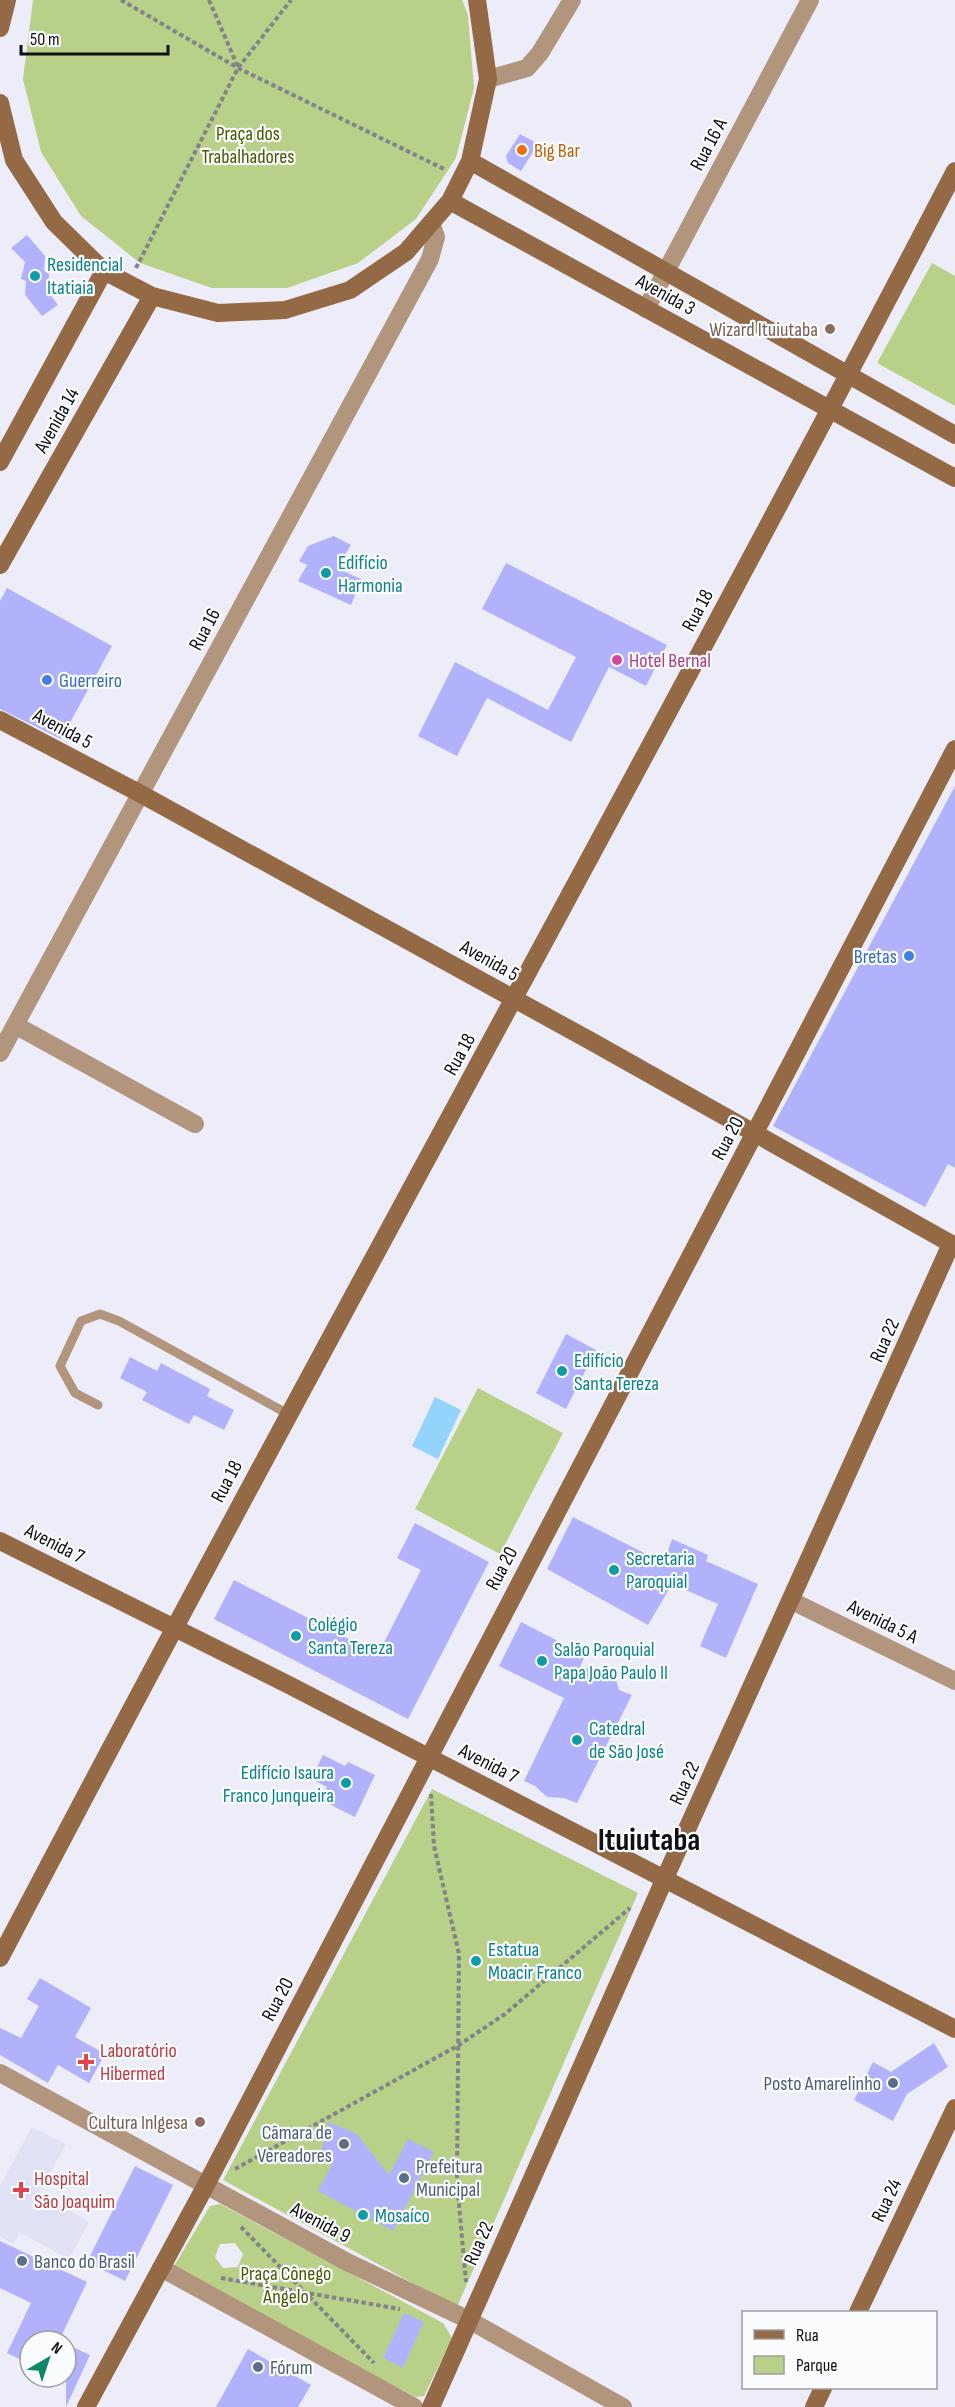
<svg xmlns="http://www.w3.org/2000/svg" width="955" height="2407" viewBox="0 0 955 2407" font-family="'Sofia Sans Condensed',sans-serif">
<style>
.built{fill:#e0e1f4}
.green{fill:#b8d088;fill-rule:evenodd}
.water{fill:#94d3fb}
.building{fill:#b1b1fc}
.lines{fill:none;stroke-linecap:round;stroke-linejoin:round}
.path{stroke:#83838b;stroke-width:4;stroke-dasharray:4.5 3;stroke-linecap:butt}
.lane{stroke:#b2957d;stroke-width:9}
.street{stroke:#b2957d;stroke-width:18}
.secondary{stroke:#936946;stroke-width:18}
.food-dot{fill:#e8710a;stroke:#fbfcfe;stroke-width:2}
.culture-dot{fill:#0f9aa8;stroke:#fbfcfe;stroke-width:2}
.education-dot{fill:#8d6e63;stroke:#fbfcfe;stroke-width:2}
.hotel-dot{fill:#d1479c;stroke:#fbfcfe;stroke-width:2}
.shop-dot{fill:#3f7fe0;stroke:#fbfcfe;stroke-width:2}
.health-dot{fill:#e0444e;stroke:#fbfcfe;stroke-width:2}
.service-dot{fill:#5c6f8a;stroke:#fbfcfe;stroke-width:2}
.labels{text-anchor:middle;stroke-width:4.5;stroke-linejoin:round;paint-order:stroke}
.park-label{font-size:20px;fill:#475b00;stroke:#fbfcfe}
.street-label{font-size:20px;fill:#111115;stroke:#fbfcfe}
.food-label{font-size:20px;fill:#c56008;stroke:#fbfcfe;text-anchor:start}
.culture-label{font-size:20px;fill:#0d838f;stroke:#fbfcfe;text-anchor:start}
.education-label{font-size:20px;fill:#785e54;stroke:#fbfcfe;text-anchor:end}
.hotel-label{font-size:20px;fill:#b23c85;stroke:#fbfcfe;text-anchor:start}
.shop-label{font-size:20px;fill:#366cbe;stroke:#fbfcfe;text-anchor:start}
.health-label{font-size:20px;fill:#be3a42;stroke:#fbfcfe;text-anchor:start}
.service-label{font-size:20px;fill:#4e5e75;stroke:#fbfcfe;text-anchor:start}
.town-label{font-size:32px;font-weight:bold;fill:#111115;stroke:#fbfcfe}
</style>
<rect width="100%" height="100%" fill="#ededf9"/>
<!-- built -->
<path class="built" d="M32,2127L66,2144L39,2193L89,2222L69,2259L19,2232L13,2244L0,2236V2186Z"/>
<!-- green -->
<path class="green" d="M33,0H462L468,15L474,88L456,158L416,219L358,263L287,288H212L140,263L81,216L41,152L23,79Z
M932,263L955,276V406L877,363Z
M478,1388L563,1433L500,1554L415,1509Z
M432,1789L638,1893L457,2307L223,2180Z
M220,2204L443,2323L452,2338L424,2396L416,2397L182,2276L174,2266L210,2206ZM235,2243L243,2254L238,2267L223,2268L215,2257L220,2244ZM404,2314L423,2322L403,2367L383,2358Z"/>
<!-- water -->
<path class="water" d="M435,1397L461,1410L438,1459L412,1446Z"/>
<!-- building -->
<path class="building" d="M520,134L538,144L521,171L508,163L506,156Z
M27,235L45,256L44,271L49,273L48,292L58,305L42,316L25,295L26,281L21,279L25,262L11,248Z
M334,536L351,545L337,568L367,582L363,593H356L351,605L298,581L307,565L299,561L308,546Z
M506,563L667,645L646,686L609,667L571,742L487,698L457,756L418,736L455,662L548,710L576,657L482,609Z
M7,588L112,646L61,739L0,709V601Z
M955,786V1168L948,1164L925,1207L773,1126Z
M566,1334L596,1350L566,1409L536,1393Z
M130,1357L157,1371L161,1363L210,1389L207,1396L234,1410L224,1430L194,1415L189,1424L142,1400L147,1392L120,1378Z
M573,1517L664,1563L672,1539L708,1555L706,1561L758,1584L726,1658L700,1646L718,1604L672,1584L648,1625L547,1569Z
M415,1523L489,1562L408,1719L214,1619L234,1580L378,1654L421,1570L397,1558Z
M521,1622L585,1655L580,1667L607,1672L616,1680L619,1690L632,1695L577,1803L564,1798L547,1797L535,1786L524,1781L564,1698L499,1666Z
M323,1755L345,1766L348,1762L375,1775L355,1817L321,1800L327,1787L311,1779Z
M40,1978L91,2008L75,2037L105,2054L89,2083L58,2065L48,2083L0,2055V2028L21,2038L39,2006L27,1999Z
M934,2043L948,2067L907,2094L893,2121L854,2100L873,2062L891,2072Z
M329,2122L357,2134L389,2175L408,2139L434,2152L393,2231L318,2191L333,2162L320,2155Z
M135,2166L173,2185L125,2281L87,2262Z
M0,2241L87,2282L59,2341H30V2364L7,2353L31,2303L0,2288Z
M404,2313L424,2322L403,2368L383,2358Z
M66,2344L90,2355L66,2407Z
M248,2349L311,2385L298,2407H216Z"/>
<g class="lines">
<!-- path -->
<path class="path" d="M121,0L238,68L446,170
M209,0L238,67
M136,268L238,68L291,0
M431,1794L434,1846L459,1954L457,2182L466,2282
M235,2169L459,2045L505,2014L630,1908
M241,2227L374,2363
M221,2278L400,2309"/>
<!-- lane -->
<path class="lane" d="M98,1405L75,1393L60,1366L81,1321L100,1314L119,1321L288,1414"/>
<!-- street -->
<path class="street" d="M488,79L527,68L540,53L572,0
M646,309L810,0
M15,1025L195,1124
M0,1053L430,259L436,237L431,223
M792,1601L955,1681
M0,2073L347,2262L469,2320L623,2407
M161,2268L414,2407"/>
<!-- secondary -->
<path class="secondary" d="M0,28L7,0
M0,103L14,160L54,222L104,271L152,296L218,313L285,310L350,290L406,252L450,201L470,161L488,79L477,0
M470,161L955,435
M450,201L955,478
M0,462L104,271
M0,565L152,296
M0,720L141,794L589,1040L955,1246
M0,1541L287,1684L955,2029
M0,1958C313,1360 643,770 955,171
M858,2312L955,2108
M86,2407L206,2185L955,749
M431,2407L665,1878L951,1244
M814,2407L823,2388"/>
</g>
<!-- markers -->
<circle class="food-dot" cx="522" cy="150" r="6"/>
<g class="culture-dot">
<circle cx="35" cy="276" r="6"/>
<circle cx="326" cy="573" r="6"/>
<circle cx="562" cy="1371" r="6"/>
<circle cx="614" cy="1570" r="6"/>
<circle cx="296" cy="1636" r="6"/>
<circle cx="542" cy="1661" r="6"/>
<circle cx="577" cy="1740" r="6"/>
<circle cx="346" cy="1783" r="6"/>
<circle cx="476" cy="1961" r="6"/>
<circle cx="363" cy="2215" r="6"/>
</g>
<g class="education-dot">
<circle cx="830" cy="329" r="6"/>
<circle cx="200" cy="2122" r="6"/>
</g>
<circle class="hotel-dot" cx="617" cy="660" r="6"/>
<g class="shop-dot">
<circle cx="47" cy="680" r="6"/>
<circle cx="909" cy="956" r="6"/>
</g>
<g class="health-dot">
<path d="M83 2053h6v6h6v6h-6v6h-6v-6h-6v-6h6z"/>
<path d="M18 2181h6v6h6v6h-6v6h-6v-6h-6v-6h6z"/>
</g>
<g class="service-dot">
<circle cx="893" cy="2083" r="6"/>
<circle cx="344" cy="2144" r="6"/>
<circle cx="404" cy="2178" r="6"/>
<circle cx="22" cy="2261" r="6"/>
<circle cx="258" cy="2367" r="6"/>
</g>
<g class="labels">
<!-- park labels -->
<g class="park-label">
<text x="248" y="140">Praça dos<tspan x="248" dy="23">Trabalhadores</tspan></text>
<text x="286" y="2280">Praça Cônego<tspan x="286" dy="23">Ângelo</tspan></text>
</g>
<!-- street labels -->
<g class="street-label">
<text transform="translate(708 144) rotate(-62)" y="7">Rua 16 A</text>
<text transform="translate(666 294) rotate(29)" y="7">Avenida 3</text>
<text transform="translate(56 420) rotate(-61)" y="7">Avenida 14</text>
<text transform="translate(697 610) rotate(-62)" y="7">Rua 18</text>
<text transform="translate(204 629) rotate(-62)" y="7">Rua 16</text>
<text transform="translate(63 728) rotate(28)" y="7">Avenida 5</text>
<text transform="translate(490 960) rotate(29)" y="7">Avenida 5</text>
<text transform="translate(459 1054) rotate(-61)" y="7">Rua 18</text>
<text transform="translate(727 1138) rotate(-62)" y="7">Rua 20</text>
<text transform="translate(884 1340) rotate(-66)" y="7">Rua 22</text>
<text transform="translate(226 1481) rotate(-62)" y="7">Rua 18</text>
<text transform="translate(55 1543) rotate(27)" y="7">Avenida 7</text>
<text transform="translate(501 1568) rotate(-62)" y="7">Rua 20</text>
<text transform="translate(883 1621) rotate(26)" y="7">Avenida 5 A</text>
<text transform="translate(489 1763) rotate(27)" y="7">Avenida 7</text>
<text transform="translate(684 1783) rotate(-65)" y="7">Rua 22</text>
<text transform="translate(277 1999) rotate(-62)" y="7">Rua 20</text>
<text transform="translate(886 2200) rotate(-65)" y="7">Rua 24</text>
<text transform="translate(321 2222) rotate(28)" y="7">Avenida 9</text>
<text transform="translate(478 2243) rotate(-66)" y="7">Rua 22</text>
</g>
<!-- food labels -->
<g class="food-label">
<text x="534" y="157">Big Bar</text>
</g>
<!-- culture labels -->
<g class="culture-label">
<text x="47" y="271">Residencial<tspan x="47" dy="23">Itatiaia</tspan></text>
<text x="338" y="569">Edifício<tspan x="338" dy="23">Harmonia</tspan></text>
<text x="574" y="1367">Edifício<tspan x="574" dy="23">Santa Tereza</tspan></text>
<text x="626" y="1565">Secretaria<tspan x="626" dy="23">Paroquial</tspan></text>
<text x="308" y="1631">Colégio<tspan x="308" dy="23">Santa Tereza</tspan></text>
<text x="554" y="1656">Salão Paroquial<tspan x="554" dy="23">Papa João Paulo II</tspan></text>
<text x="589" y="1735">Catedral<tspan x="589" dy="23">de São José</tspan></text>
<text x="334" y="1779" text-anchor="end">Edifício Isaura<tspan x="334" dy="23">Franco Junqueira</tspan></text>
<text x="488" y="1956">Estatua<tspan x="488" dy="23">Moacir Franco</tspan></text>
<text x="375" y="2222">Mosaíco</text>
</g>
<!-- education labels -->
<g class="education-label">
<text x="818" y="336">Wizard Ituiutaba</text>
<text x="188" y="2129">Cultura Inlgesa</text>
</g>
<!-- hotel labels -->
<g class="hotel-label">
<text x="629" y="667">Hotel Bernal</text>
</g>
<!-- shop labels -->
<g class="shop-label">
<text x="59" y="687">Guerreiro</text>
<text x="897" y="963" text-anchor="end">Bretas</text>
</g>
<!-- health labels -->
<g class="health-label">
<text x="100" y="2057">Laboratório<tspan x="100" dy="23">Hibermed</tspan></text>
<text x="34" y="2185">Hospital<tspan x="34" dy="23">São Joaquim</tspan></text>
</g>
<!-- service labels -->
<g class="service-label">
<text x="881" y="2090" text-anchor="end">Posto Amarelinho</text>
<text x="332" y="2139" text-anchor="end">Câmara de<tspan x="332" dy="23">Vereadores</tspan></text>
<text x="416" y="2173">Prefeitura<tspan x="416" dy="23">Municipal</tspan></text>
<text x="34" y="2268">Banco do Brasil</text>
<text x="270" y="2374">Fórum</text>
</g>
<!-- town labels -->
<g class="town-label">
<text x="649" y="1850">Ituiutaba</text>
</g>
</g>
<!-- legend -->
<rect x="742" y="2311" width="195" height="78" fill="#fbfcfe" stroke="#9d9ea1" stroke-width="1.5"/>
<rect x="754" y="2330" width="30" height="9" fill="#936946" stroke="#9d9ea1" stroke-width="1.5"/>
<text x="796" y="2341" font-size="18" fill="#111115">Rua</text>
<rect x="754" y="2356" width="30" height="18" fill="#b8d088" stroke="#9d9ea1" stroke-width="1.5"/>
<text x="796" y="2371" font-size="18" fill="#111115">Parque</text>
<!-- north arrow -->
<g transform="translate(48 2359) rotate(39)"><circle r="28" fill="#fbfcfe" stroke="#9d9ea1" stroke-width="1.5"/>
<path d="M0-4.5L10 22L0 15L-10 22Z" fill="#0c8769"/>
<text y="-9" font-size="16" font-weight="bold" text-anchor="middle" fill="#111115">N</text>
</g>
<!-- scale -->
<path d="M21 45v9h147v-9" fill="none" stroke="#111115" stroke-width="3"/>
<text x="30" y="45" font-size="18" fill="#111115" stroke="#fbfcfe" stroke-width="4.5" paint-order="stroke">50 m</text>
</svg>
